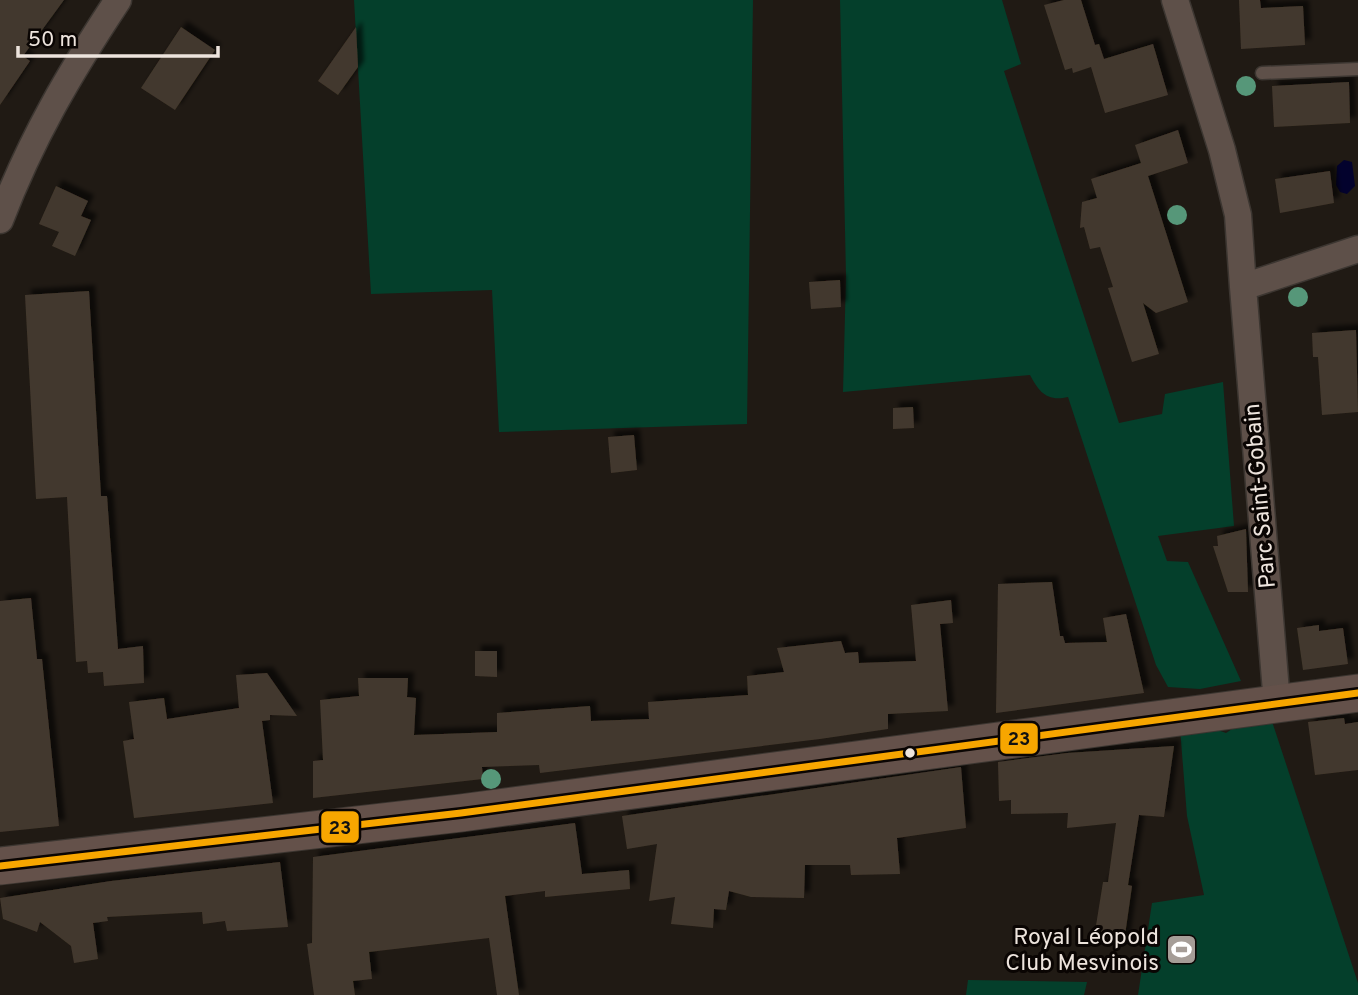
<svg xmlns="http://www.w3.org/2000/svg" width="1358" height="995" viewBox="0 0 1358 995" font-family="Overpass,sans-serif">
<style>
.green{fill:#043f2b}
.water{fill:#03022d}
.building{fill:#43382d;filter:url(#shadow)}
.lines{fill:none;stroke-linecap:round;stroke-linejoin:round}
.lane-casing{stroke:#3c3631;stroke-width:15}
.street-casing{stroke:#3c3631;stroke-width:29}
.secondary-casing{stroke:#3c3631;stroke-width:39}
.lane{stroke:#5e5049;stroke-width:12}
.street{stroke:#5e5049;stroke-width:26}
.secondary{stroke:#64514a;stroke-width:37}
.bus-1-casing{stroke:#0a0503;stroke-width:12}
.bus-1{stroke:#f7a600;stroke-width:7}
.tree{fill:#569779}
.bus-dot{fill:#ede4dd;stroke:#0a0503;stroke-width:2.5}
.labels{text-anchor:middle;stroke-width:6;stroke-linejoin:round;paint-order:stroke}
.street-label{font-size:23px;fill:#ede4dd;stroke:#0a0503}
.poi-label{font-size:23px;fill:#ede4dd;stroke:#0a0503;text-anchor:end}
.line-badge{stroke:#0a0503;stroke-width:2.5}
.pale-badge-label{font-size:19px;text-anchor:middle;font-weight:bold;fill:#111}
</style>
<defs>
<filter id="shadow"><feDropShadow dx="6" dy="-6" stdDeviation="2" flood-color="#0009"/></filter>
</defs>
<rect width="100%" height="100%" fill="#201a14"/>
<!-- green -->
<path class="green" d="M354,0H753L747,424L499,432L492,290L371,294Z
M840,0H1002L1021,64L1004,71L1119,423L1162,414L1165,394L1223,382L1234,526L1158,536L1167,561L1188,562L1241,681L1200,689L1168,687L1156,665L1068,397C1047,402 1039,392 1030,375L843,392L846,276Z
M1267,706L1358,983V995H1138L1152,903L1204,895L1187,816L1179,716L1226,733Z
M968,980L1087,982L1084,995H966Z"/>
<!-- water -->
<path class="water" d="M1344,160L1352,162L1355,186L1347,194L1340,192L1336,185L1337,166Z"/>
<!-- building -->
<path class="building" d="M0,0H64L23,56L30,61L0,105Z
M1064,0H1081L1095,45L1099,44L1104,59L1153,44L1168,95L1105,113L1091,67L1073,73L1072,68L1065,70L1044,5Z
M1239,0H1260L1261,8L1303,6L1305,45L1241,49Z
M181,27L215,50L175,110L141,88Z
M356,27L358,67L338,95L318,81Z
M1349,82L1350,123L1274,127L1272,86Z
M1178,130L1188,163L1148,176L1188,302L1156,313L1143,303L1159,354L1132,362L1108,288L1113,287L1100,247L1090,249L1084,227L1080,228L1082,202L1097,198L1091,179L1141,163L1135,145Z
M1330,171L1334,203L1280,213L1275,179Z
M56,186L88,201L81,216L91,220L75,256L52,246L59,232L39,224Z
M840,280L841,307L811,309L809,282Z
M89,291L101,496H107L118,649L143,646L144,683L104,686L103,672L88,673L87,661L76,662L67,497L36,499L25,295Z
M1356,330L1358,412L1322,415L1318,357H1313L1312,333Z
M913,407L914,428L893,429V408Z
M634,435L637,470L611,473L608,437Z
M1246,529L1248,592H1228L1213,546H1218L1217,536Z
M1052,582L1060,636H1063L1065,643L1107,642L1103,618L1126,614L1144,693L996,713L998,584Z
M31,598L37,659H42L59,826L0,832V601Z
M951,600L953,623L940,624L948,711L888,714V729L820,739L540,773L539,765L482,767L483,779L313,798V761L323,760L320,700L359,696L358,678H408L407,697L416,698L414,735L497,732V713L590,706L591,721L649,719L648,702L748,695L747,676L784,672L777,648L841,641L845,653L858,652L859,663L916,661L911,605Z
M1319,625V631L1343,628L1348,664L1303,670L1297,628Z
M475,651H497V677L475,676Z
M267,673L297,716L270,715V720L262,721L273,803L134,818L123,741L134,739L129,702L164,698L167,719L239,708L236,675Z
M1344,718L1345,724L1358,722V770L1315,775L1308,722Z
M1174,746L1164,817L1139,815L1128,885L1132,886L1124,942L1094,938L1103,882H1108L1116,823L1067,828L1068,813L1011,814V800L999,801L998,762L1067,753Z
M961,767L966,828L897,838L900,874L851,875L850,865H805L804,898L751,897L729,891L726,910L714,909L713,928L671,924L675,897L649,901L657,844L627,849L622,816Z
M575,823L582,874L629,870L630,889L545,897V891L505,896L519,995H497L489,938L369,952L372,979L353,981L355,995H314L307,944L312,943L313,857Z
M280,862L288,927L227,931L225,921L203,924L202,912L107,917L108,921L93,923L98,959L74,963L71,946L40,922L37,932L3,919L0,898L111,881Z"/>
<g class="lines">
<defs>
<path id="lane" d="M1262,73L1358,69"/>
<path id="street" d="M1175,0L1222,150L1238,215L1243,287
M0,220C32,137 69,74 118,0
M1277,704L1243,287L1358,249"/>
<path id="secondary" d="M0,866L461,813L1358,693"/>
</defs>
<!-- lane casing -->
<use href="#lane" class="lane-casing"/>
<!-- street casing -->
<use href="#street" class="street-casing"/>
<!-- secondary casing -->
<use href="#secondary" class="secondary-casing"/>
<!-- lane -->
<use href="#lane" class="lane"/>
<!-- street -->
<use href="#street" class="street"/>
<!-- secondary -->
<use href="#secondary" class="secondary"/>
<defs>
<path id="bus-1" d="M0,866L461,813L1358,693"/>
</defs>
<!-- bus-1 casing -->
<use href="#bus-1" class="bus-1-casing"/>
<!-- bus-1 -->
<use href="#bus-1" class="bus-1"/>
</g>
<!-- trees -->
<g class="tree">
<circle cx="1246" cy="86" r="10"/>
<circle cx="1177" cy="215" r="10"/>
<circle cx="1298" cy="297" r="10"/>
<circle cx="491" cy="779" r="10"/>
</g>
<!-- icons -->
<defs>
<symbol id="stadium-square" viewBox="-11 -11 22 22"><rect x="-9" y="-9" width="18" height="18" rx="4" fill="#a59d97" stroke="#0a0503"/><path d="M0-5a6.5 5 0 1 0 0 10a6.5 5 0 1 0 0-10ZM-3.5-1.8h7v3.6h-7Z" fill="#fff"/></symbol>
</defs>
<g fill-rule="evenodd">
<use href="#stadium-square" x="1164" y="932" width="35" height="35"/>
</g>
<!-- markers -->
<circle class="bus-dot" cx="910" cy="753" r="6"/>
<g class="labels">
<!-- street labels -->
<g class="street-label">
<text transform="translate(1259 496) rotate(-95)" y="8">Parc Saint-Gobain</text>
</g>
<!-- poi labels -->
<g class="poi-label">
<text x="1159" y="944">Royal Léopold<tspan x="1159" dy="26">Club Mesvinois</tspan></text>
</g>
</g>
<g class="line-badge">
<rect x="999" y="722" width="40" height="33" rx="7" fill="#f7a600"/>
<rect x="320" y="810" width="40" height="34" rx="7" fill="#f7a600"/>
</g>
<g class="pale-badge-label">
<text x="1019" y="745">23</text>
<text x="340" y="834">23</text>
</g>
<!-- scale -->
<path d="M18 46v10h200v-10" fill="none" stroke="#ede4dd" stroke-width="3.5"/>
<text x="28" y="46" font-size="21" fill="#ede4dd" stroke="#0a0503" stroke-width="5" paint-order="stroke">50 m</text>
</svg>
